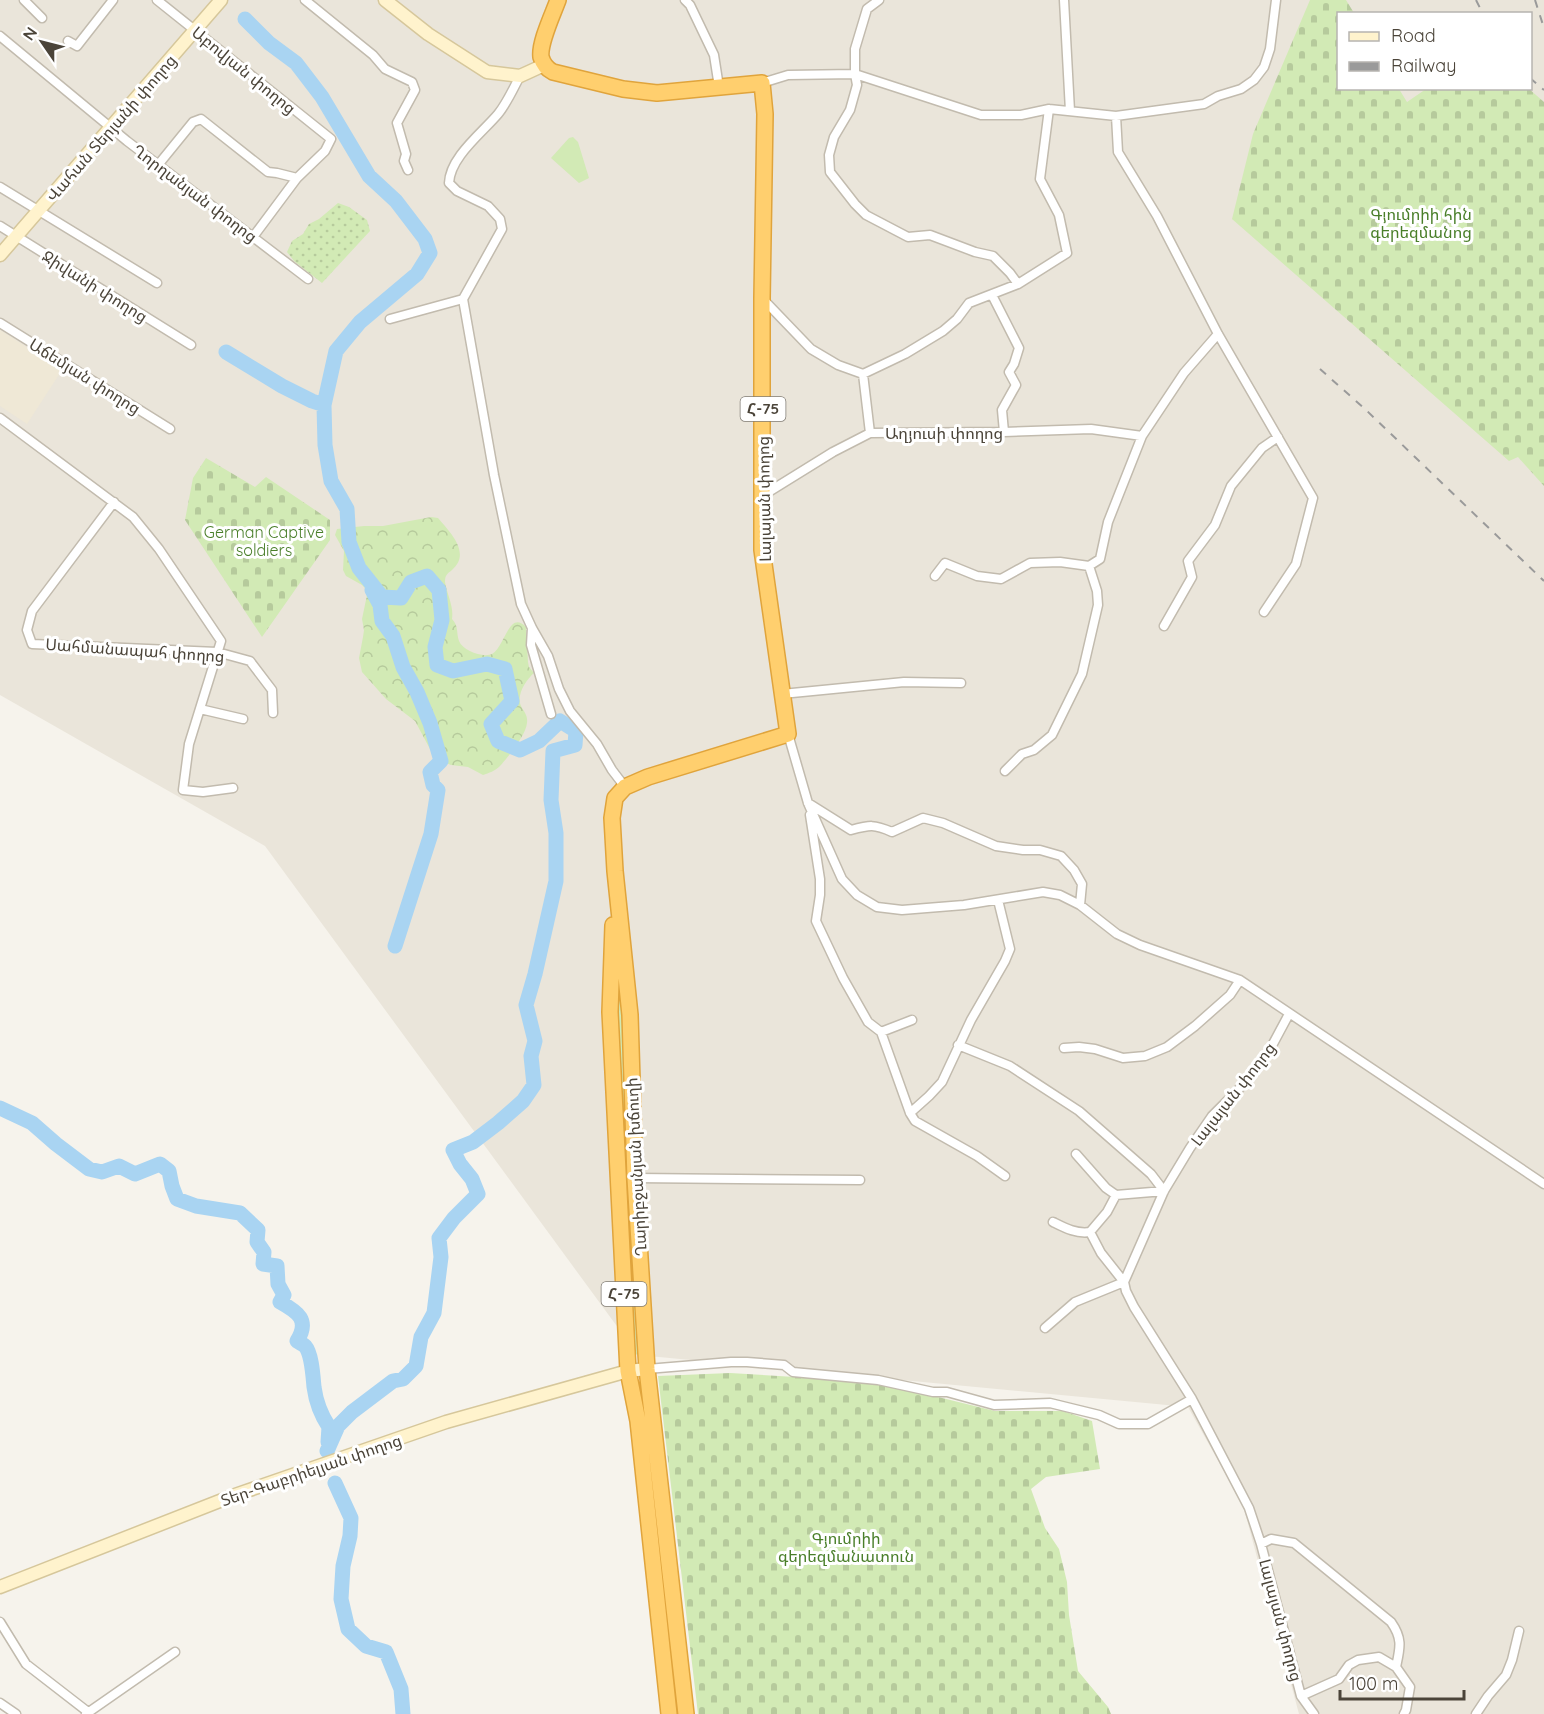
<svg xmlns="http://www.w3.org/2000/svg" width="1544" height="1714" viewBox="0 0 1544 1714" font-family="Quicksand,'Noto Sans Armenian',sans-serif">
<style>
.residential{fill:#eae5da;fill-rule:evenodd}
.education{fill:#efe8d6}
.grass{fill:#d2eab5}
.forest{fill:url(#forest-crowns)}
.cemetery{fill:url(#cemetery-stones)}
.park{fill:url(#park-dots)}
.lines{fill:none;stroke-linecap:round;stroke-linejoin:round}
.river{stroke:#a9d4f2;stroke-width:15}
.street-casing{stroke:#c2bbae;stroke-width:11}
.secondary-casing{stroke:#d6c79b;stroke-width:15}
.highway-casing{stroke:#e0a43c;stroke-width:18}
.street{stroke:#fff;stroke-width:8}
.secondary{stroke:#fff3cd;stroke-width:12}
.highway{stroke:#ffcf6e;stroke-width:15}
.rail{stroke:#9a9a9a;stroke-width:2;stroke-dasharray:8 8;stroke-linecap:butt}
.labels{text-anchor:middle;stroke-width:6;stroke-linejoin:round;paint-order:stroke}
.shield{fill:#fff;stroke:#817c74;stroke-width:1.5}
.shield-label{font-size:15px;font-weight:bold;fill:#4b4439}
.street-label{font-size:16px;fill:#4b4439;stroke:#fff}
.park-label{font-size:16px;fill:#4a7f2a;stroke:#fff}
</style>
<defs>
<pattern id="forest-crowns" width="20" height="18" patternUnits="userSpaceOnUse" patternTransform="scale(1.5)"><rect width="20" height="18" fill="#d2eab5"/><path d="M2 6a3 3 0 1 1 6 0M12 15a3 3 0 1 1 6 0" fill="none" stroke="#b6ca9c"/></pattern>
<pattern id="cemetery-stones" width="16" height="16" patternUnits="userSpaceOnUse" patternTransform="scale(1.5)"><rect width="16" height="16" fill="#d2eab5"/><path d="M2 7V4a2 2 0 0 1 4 0v3zM10 15v-3a2 2 0 0 1 4 0v3z" fill="#b6ca9c"/></pattern>
<pattern id="park-dots" width="8" height="8" patternUnits="userSpaceOnUse" patternTransform="scale(1.5)"><rect width="8" height="8" fill="#d2eab5"/><path d="M2 2h.1M6 6h.1" fill="none" stroke="#b6ca9c" stroke-width="1.8" stroke-linecap="round"/></pattern>
</defs>
<rect width="100%" height="100%" fill="#f6f3ec"/>
<!-- residential -->
<path class="residential" d="M0,0H1544V1714H1299L1243,1505L1188,1407L638,1355L265,846L0,695ZM1338,14H1530V88H1338Z"/>
<!-- education -->
<path class="education" d="M0,330L62,370L27,424L0,406Z"/>
<!-- grass -->
<path class="grass" d="M573,137L578,142L589,178L579,183L551,158L569,138Z
M621,977L638,1354L632,1356L616,978Z"/>
<!-- forest -->
<path class="forest" d="M431,517L438,518C449,531 472,553 452,570C447,574 445,575 445,582C447,595 454,606 452,619C459,626 456,633 459,641C463,651 483,658 492,654C505,647 509,609 526,627L528,662L529,667L534,673C526,680 516,695 521,706C524,712 528,715 527,723C526,735 508,757 500,766C495,771 489,773 483,775L468,767L451,765L441,761L430,749L415,721L386,699L362,672L359,658L363,637L364,630L362,619L367,595L366,589L362,585L346,576L343,570L344,551L335,535L337,529L364,526H383Z"/>
<!-- cemetery -->
<path class="cemetery" d="M1310,0H1346L1354,13L1338,14V88L1399,89L1407,102L1426,89L1528,88L1544,102V486L1518,457L1509,461L1232,219L1253,134Z
M206,458L255,487L266,477L330,520V540L262,637L185,520L193,478Z
M730,1373L877,1382L995,1411H1063L1092,1421L1100,1469L1046,1477L1031,1489L1045,1528L1059,1549L1067,1582L1069,1615L1078,1671L1108,1707L1111,1714H698L658,1376Z"/>
<!-- park -->
<path class="park" d="M338,203L349,207L367,220L370,231L322,283L294,261L287,252L292,241L303,234L309,224L319,219Z"/>
<g class="lines">
<!-- river -->
<path class="river" d="M245,19L269,43L296,63L322,97L369,176L396,201L425,239L430,253L417,274L360,322L336,351L324,405L325,445L331,481L347,509L349,542L359,568L382,597L401,598L411,582L427,576L439,590L442,620L435,647L437,665L453,671L487,664L505,669L512,701L491,724L498,741L520,750L539,741L560,721L576,731L575,745L553,751L551,800L556,833V881L535,974L526,1005L535,1041L531,1056L534,1085L523,1101L498,1123L473,1142L453,1150L460,1164L472,1179L478,1194L454,1218L439,1238L441,1257L434,1313L421,1337L416,1366L403,1379L393,1381L352,1412L338,1426L327,1451
M226,352L282,386L312,401L324,405
M372,590L380,605L382,621L393,636L403,667L417,692L430,723L441,761L430,772L433,785L438,790L431,834L395,946
M0,1108L32,1123L56,1144L89,1169L102,1172L119,1166L135,1174L160,1164L169,1171L172,1186L177,1199L196,1206L240,1213L258,1230L257,1242L264,1252L263,1264L277,1266L278,1284L284,1295L280,1302C298,1312 310,1320 297,1341C300,1343 303,1344 305,1346C312,1354 313,1377 314,1387C316,1402 321,1415 329,1427L328,1442
M335,1483L351,1518L350,1536L343,1566L341,1599L348,1629L366,1646L386,1652L401,1689L403,1714"/>
<defs>
<path id="street" d="M24,0L42,18
M157,0L331,139L325,151L297,178L253,237
M305,0L373,55L385,69L412,82L415,90L397,123L406,154L404,161L408,170
M685,0L690,5L714,55L719,87
M879,0L867,9L855,49V74L857,85L850,110L834,137L829,155L830,172L855,204L866,215L908,237L930,235L975,252L993,256L1010,273L1018,284
M1064,0L1070,111
M0,36L127,141L308,279
M68,41L77,46L113,0
M520,76C513,89 507,103 498,114C482,133 450,157 449,183L457,191L488,206L500,219L502,229L463,299L494,475L521,604L532,628L548,656L559,689L570,711L597,744L612,770L625,787
M762,83L788,75L855,74L981,115H1021L1049,109L1116,116L1204,104L1218,96L1241,89L1254,80L1264,67L1270,49L1276,0
M1116,116L1118,152L1157,216L1218,334L1313,498L1296,564L1264,612
M158,165L193,122L201,119L268,172L277,173L297,178
M0,187L157,283
M0,226L191,345
M992,295L1019,348L1014,364L1009,372L1016,385L1002,410L1004,432
M762,298L811,349L838,365L863,374L905,354L943,331L957,319L969,303L1018,284L1067,253L1059,215L1040,179L1049,109
M390,319L463,299
M0,323L170,429
M863,374L870,433
M0,418L133,517L159,549L221,641L189,744L183,790L203,792L233,788
M762,496L833,452L870,433L1004,432L1091,429L1142,436
M114,502L32,611L27,630L32,644L217,652L250,661L272,690L273,713
M935,576L945,563L977,576L1001,579L1030,563L1060,562L1089,566L1100,559L1108,522L1142,436L1184,373L1218,334
M1164,626L1192,577L1188,561L1215,525L1231,486L1262,448L1278,437
M532,628L531,645L551,714
M782,694L904,682L961,683
M200,709L243,719
M788,734L808,803L842,879L857,895L877,907L902,910L964,905L1043,892L1060,895L1080,905L1117,934L1140,945L1240,980L1544,1184
M1005,771L1022,754L1034,750L1052,735L1082,674L1098,605L1097,591L1089,566
M808,803L851,830C870,825 874,824 892,832L923,818L943,823L996,846L1023,850H1040L1061,856L1074,870L1082,884L1080,905
M810,815L820,879V895L816,921L843,978L868,1022L881,1032L910,1113L915,1121L977,1156L1005,1176
M1289,1014L1267,1055L1239,1089L1212,1116L1190,1148L1164,1191L1124,1282L1126,1291L1134,1307L1192,1399L1249,1508L1261,1544L1301,1696L1314,1714
M881,1032L912,1020
M958,1045L1010,1066L1079,1111L1151,1174L1164,1191
M1064,1048L1079,1047L1095,1049L1123,1058L1145,1056L1167,1047L1195,1026L1230,995L1240,980
M910,1113L929,1096L942,1082L971,1020L1005,961L1010,949L998,900
M1076,1154L1106,1188L1116,1195
M635,1178L860,1180
M1053,1222C1065,1228 1076,1234 1090,1232L1107,1212L1116,1195L1164,1191
M1045,1328L1075,1302L1124,1282L1101,1253L1090,1232
M647,1369L731,1362H747L784,1365L793,1372L878,1380L933,1392H947L994,1405L1050,1403L1099,1415L1119,1424H1148L1192,1399
M1261,1544L1271,1539L1294,1543L1391,1622C1403,1639 1400,1648 1396,1667
M0,1622L26,1664L88,1712
M1301,1696L1339,1679L1349,1665L1358,1660L1379,1657L1396,1667L1410,1687L1406,1710L1404,1714
M0,1703L16,1714
M86,1714L175,1652
M1476,1714L1488,1696L1506,1675L1512,1660L1519,1631"/>
<path id="secondary" d="M385,0L428,34L487,72L520,76L544,65
M0,255L221,0
M0,1587L235,1495L446,1422L628,1371L647,1369"/>
<path id="highway" d="M558,0C553,14 539,43 541,57C543,64 547,69 553,72L623,89L657,93L762,83L765,114L762,298V550L788,734L648,777L625,787L615,798L612,818L615,871L630,1015L635,1178L647,1369L686,1714
M613,925L610,1012L628,1371L638,1421L669,1714"/>
</defs>
<!-- street casing -->
<use href="#street" class="street-casing"/>
<!-- secondary casing -->
<use href="#secondary" class="secondary-casing"/>
<!-- highway casing -->
<use href="#highway" class="highway-casing"/>
<!-- street -->
<use href="#street" class="street"/>
<!-- secondary -->
<use href="#secondary" class="secondary"/>
<!-- highway -->
<use href="#highway" class="highway"/>
<!-- rail -->
<path class="rail" d="M1476,0L1483,14
M1535,0L1544,28
M1530,78L1544,90
M1320,369L1365,409L1544,581"/>
</g>
<g class="labels">
<!-- shield labels -->
<g class="shield">
<rect x="740.5" y="397" width="45" height="24" rx="4.5"/>
<rect x="601.5" y="1282" width="45" height="24" rx="4.5"/>
</g>
<g class="shield-label">
<text x="763" y="414">Հ-75</text>
<text x="624" y="1299">Հ-75</text>
</g>
<!-- street labels -->
<g class="street-label">
<text transform="translate(244 70) rotate(39)" y="6">Աբովյան փողոց</text>
<text transform="translate(111 128) rotate(-49)" y="6">Վահան Տերյանի փողոց</text>
<text transform="translate(195 193) rotate(37)" y="6">Ղորղանյան փողոց</text>
<text transform="translate(95 286) rotate(32)" y="6">Ջիվանի փողոց</text>
<text transform="translate(85 376) rotate(32)" y="6">Աճեմյան փողոց</text>
<text x="944" y="439">Աղյուսի փողոց</text>
<text transform="translate(764 499) rotate(-91)" y="6">Լալայան փողոց</text>
<text transform="translate(135 650) rotate(4)" y="6">Սահմանապահ փողոց</text>
<text transform="translate(1233 1094) rotate(-52)" y="6">Լալայան փողոց</text>
<text transform="translate(636 1167) rotate(-93)" y="6">Ղարիբջանյան խճուղի</text>
<text transform="translate(311 1470) rotate(-19)" y="6">Տեր-Գաբրիելյան փողոց</text>
<text transform="translate(1281 1620) rotate(75)" y="6">Լալայան փողոց</text>
</g>
<!-- park labels -->
<g class="park-label">
<text x="1421" y="220">Գյումրիի հին<tspan x="1421" dy="18">գերեզմանոց</tspan></text>
<text x="264" y="538">German Captive<tspan x="264" dy="18">soldiers</tspan></text>
<text x="846" y="1544">Գյումրիի<tspan x="846" dy="18">գերեզմանատուն</tspan></text>
</g>
</g>
<!-- legend -->
<rect x="1337" y="12" width="195" height="78" fill="#ffffff" stroke="#b7b4b0" stroke-width="1.5"/>
<rect x="1349" y="32" width="30" height="9" fill="#fff3cd" stroke="#b7b4b0" stroke-width="1.5"/>
<text x="1391" y="42" font-size="18" fill="#4b4439">Road</text>
<rect x="1349" y="62" width="30" height="9" fill="#9a9a9a" stroke="#b7b4b0" stroke-width="1.5"/>
<text x="1391" y="72" font-size="18" fill="#4b4439">Railway</text>
<!-- north arrow -->
<g transform="translate(42 42) rotate(305)" stroke="#ffffff" stroke-width="4.5" paint-order="stroke">
<path d="M0-4.5L10 22L0 15L-10 22Z" fill="#4b4439"/>
<text y="-9" font-size="16" font-weight="bold" text-anchor="middle" fill="#4b4439">N</text>
</g>
<!-- scale -->
<path d="M1340 1690v9h124v-9" fill="none" stroke="#4b4439" stroke-width="3"/>
<text x="1349" y="1690" font-size="18" fill="#4b4439" stroke="#ffffff" stroke-width="4.5" paint-order="stroke">100 m</text>
</svg>
